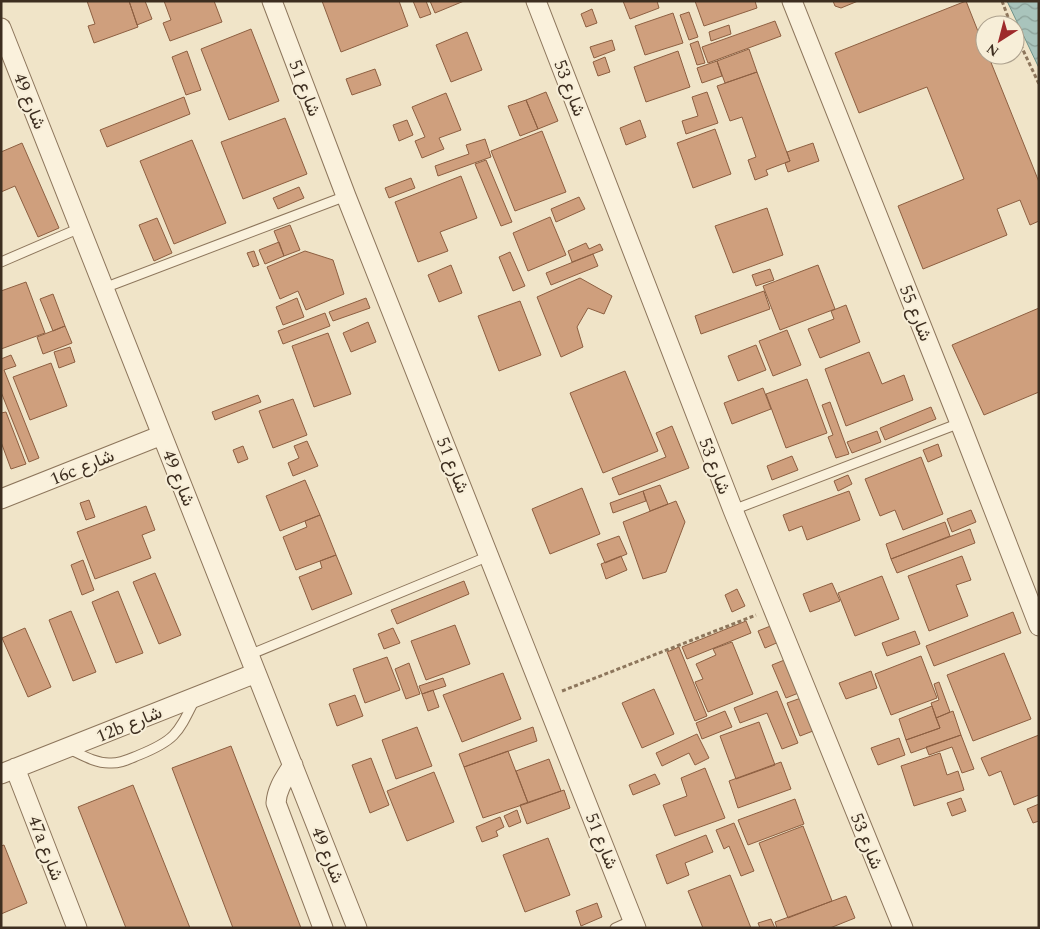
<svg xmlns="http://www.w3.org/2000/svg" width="1040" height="929" viewBox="0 0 1040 929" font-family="Spectral,Vazirmatn,serif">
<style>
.water{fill:url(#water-waves);stroke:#6f938a}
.building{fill:#cf9f7d;stroke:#8d5f41}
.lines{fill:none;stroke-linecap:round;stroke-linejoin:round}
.service-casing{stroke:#8d765c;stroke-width:11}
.minor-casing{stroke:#8d765c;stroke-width:21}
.path{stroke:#8d765c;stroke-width:3;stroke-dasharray:4 2.5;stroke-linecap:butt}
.service{stroke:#faf1dc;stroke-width:9}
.minor{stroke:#faf1dc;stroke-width:19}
.labels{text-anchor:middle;stroke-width:4;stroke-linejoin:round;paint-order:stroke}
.street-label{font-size:18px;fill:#3d2e20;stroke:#f7eed8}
</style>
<defs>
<pattern id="water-waves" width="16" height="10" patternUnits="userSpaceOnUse" patternTransform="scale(1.25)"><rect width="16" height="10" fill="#a9c4bc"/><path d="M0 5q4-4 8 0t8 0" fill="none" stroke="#8ba098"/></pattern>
</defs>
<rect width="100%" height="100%" fill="#f0e4c8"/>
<!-- water -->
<path class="water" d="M1007,1H1039V68Z"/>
<!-- building -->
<path class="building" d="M87,1H129L138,27L94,43L88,26L95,24Z
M129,1H145L152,19L137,25Z
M164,1H214L222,22L170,41L163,23L171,20Z
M322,1H399L408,26L341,52Z
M413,1H426L431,14L420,18Z
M430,1H464L435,13Z
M623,1H657L659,8L630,19Z
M695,1H755L757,8L704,26Z
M833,1H858L841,8L835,6Z
M966,1L985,49V55H988L1039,182V221L1030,225L1020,200L997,209L1007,235L923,269L898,206L964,179L927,87L859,113L835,53Z
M592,9L597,23L586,27L581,14Z
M689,12L698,37L689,40L680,15Z
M673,13L683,43L645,55L635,26Z
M775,21L781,36L708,63L702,47Z
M729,25L731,34L711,41L709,32Z
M251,29L279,101L229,120L201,49Z
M467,32L482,70L451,82L436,45Z
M612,40L615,50L594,58L590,47Z
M698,41L705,63L697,65L690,44Z
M749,49L757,72L725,83L717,61Z
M187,51L201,90L186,95L172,57Z
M678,51L690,87L646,102L634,67Z
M605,57L610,72L598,76L593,62Z
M717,61L722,76L702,83L697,68Z
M375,69L381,85L352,95L346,79Z
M757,72L790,161L766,170L768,175L755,180L748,160L756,157L742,117L730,121L717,86Z
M546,92L558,121L538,129L526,100Z
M707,92L718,123L686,134L682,121L698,116L692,97Z
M446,93L461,130L439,138L444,149L422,158L415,141L425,137L412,107Z
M184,97L190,114L107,147L100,130Z
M526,100L538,129L520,136L508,106Z
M285,118L307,174L243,199L221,142Z
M407,120L413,135L399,141L393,125Z
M640,120L646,137L626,145L620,128Z
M715,129L731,174L693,188L677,143Z
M542,131L566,192L515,211L491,151Z
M485,139L491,157L438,176L435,166L469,154L466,145Z
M192,140L226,223L174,244L140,161Z
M22,143L59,228L38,237L15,186L1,192V152Z
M813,143L819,161L788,172L785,163L790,161L787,152Z
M486,160L512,222L501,226L475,164Z
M461,176L477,218L440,232L448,251L418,262L395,202Z
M411,178L415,188L389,198L385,188Z
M299,187L304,198L278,209L273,198Z
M579,197L585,209L556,222L551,209Z
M767,208L783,255L733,273L715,226Z
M550,217L566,255L528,271L513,233Z
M157,218L172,253L154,261L139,225Z
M290,225L300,250L284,256L274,231Z
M279,242L284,256L265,264L259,250Z
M586,243L589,249L600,244L603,250L572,262L568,251Z
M254,251L259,265L253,267L247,253Z
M305,251L333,260L344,294L306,310L298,291L280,299L267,267Z
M510,252L525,286L513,291L499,257Z
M593,254L598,266L551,285L546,273Z
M451,265L462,293L439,302L428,275Z
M818,265L835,309L780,330L763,286Z
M770,269L774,280L756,286L752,275Z
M580,278L612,296L604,314L588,308L577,327L583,347L561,357L537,297Z
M26,282L45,333L1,349V291Z
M764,291L770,309L701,334L695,316Z
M53,294L65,326L53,331L40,299Z
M297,298L304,317L283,325L276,307Z
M366,298L370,308L333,321L329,312Z
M520,301L541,355L499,371L478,316Z
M846,305L860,342L820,358L808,329L834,319L831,311Z
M1039,308V392L984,415L952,345Z
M325,313L330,326L283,344L278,331Z
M368,322L376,342L351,352L343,333Z
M65,326L72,343L43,354L37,337Z
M787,330L801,365L773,376L759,341Z
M328,333L351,394L314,407L292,346Z
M756,345L766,370L738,381L728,356Z
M70,347L75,362L59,368L54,352Z
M869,352L882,384L904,375L913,400L846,426L825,369Z
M11,355L16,366L4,370L39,458L29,462L1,392V359Z
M51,363L67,406L30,420L13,377Z
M625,371L658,451L603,473L570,393Z
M807,379L827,433L786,448L766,394Z
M763,388L771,409L732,424L724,403Z
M258,395L261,402L215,420L212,412Z
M293,399L307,435L273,448L259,411Z
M830,402L849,454L836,458L828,437L833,435L822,405Z
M931,407L936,419L885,440L880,428Z
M6,412L26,464L11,469L1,442V413Z
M672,426L689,468L619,495L612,478L666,457L656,433Z
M877,431L881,442L852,453L847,442Z
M307,441L318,466L293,476L288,463L299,458L294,446Z
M938,444L942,456L928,462L923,450Z
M243,446L248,459L238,463L233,450Z
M792,456L798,470L772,480L767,466Z
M921,457L943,514L903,530L895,510L880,516L865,479Z
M848,475L852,484L838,491L834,481Z
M305,480L320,515L280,531L266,496Z
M660,485L668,504L650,511L643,491Z
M582,488L600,534L550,554L532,509Z
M643,491L646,501L613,513L610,503Z
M849,491L860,520L807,540L802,526L789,531L783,515Z
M89,500L95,517L86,520L80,503Z
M676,501L685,522L666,572L643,579L623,522Z
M146,506L155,530L142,535L151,558L95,579L77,532Z
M971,510L976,522L952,532L947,519Z
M320,515L336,555L296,570L283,537L307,527L305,521Z
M945,522L950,536L891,559L886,544Z
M970,529L975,543L897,573L891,559Z
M619,536L627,554L605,563L597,544Z
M336,555L352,594L312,610L299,577L322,568L320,561Z
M621,556L627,570L606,579L601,564Z
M962,556L971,580L956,585L968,616L929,631L908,576Z
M83,560L94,590L82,595L71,565Z
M155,573L181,635L159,644L133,582Z
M882,576L899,619L855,636L838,593Z
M464,581L469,594L397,624L391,610Z
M832,583L840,601L810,612L803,594Z
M737,589L745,606L732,612L725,595Z
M118,591L143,653L116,663L92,602Z
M71,611L96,672L73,681L49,620Z
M1013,612L1021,633L934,666L926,646Z
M746,621L751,633L687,659L682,647Z
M455,625L470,664L426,680L411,641Z
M773,625L781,641L765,648L758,631Z
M25,628L51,687L28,697L2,638Z
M393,628L400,643L384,649L378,634Z
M915,631L920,644L887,656L882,643Z
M732,642L753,694L708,712L695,682L703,679L696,664L716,655L713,649Z
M679,647L707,716L695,721L667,652Z
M1004,653L1031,719L973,741L947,675Z
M921,656L937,698L891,715L875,674Z
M387,657L400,690L365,703L353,669Z
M787,659L801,692L786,698L772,665Z
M409,663L420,694L406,699L395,669Z
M871,671L877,688L846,699L839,683Z
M503,673L521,719L462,742L443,695Z
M443,678L446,686L422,694L419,686Z
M939,682L950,712L936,718L931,703L939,700L934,684Z
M654,689L674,734L642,748L622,703Z
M433,690L439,707L428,711L422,694Z
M777,691L798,743L782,749L767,713L740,723L734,708Z
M355,695L363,716L337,726L329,704Z
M801,698L813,731L800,736L787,703Z
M932,706L940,728L906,740L899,719Z
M725,711L732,727L702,739L696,723Z
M953,711L961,735L911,753L906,740L940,728L936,718Z
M759,722L775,765L736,779L720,736Z
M417,727L432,766L396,779L382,740Z
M533,727L537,741L464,767L459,754Z
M697,734L709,758L695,765L689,753L662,766L656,753Z
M961,735L974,769L962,773L952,747L929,755L926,747Z
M1039,735V795L1014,805L1001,771L989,776L981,758Z
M899,738L905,755L878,765L871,748Z
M231,746L301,928H233L172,768Z
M508,751L528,803L483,818L464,767Z
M940,753L947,775L958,771L964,790L914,806L901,766Z
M371,758L389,805L370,813L352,765Z
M549,759L561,791L528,803L516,771Z
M781,762L791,789L738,808L729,781Z
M705,768L725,818L675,836L663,805L687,796L681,778Z
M434,772L454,822L407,841L387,791Z
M655,774L660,784L633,795L629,785Z
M133,785L190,928H126L78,807Z
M564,790L570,808L527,824L520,805Z
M961,798L966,811L952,816L947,803Z
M795,799L804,824L748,845L738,820Z
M1039,804V821L1033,823L1027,809Z
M517,810L521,822L509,827L504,816Z
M500,817L504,827L496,831L498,836L482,842L476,827Z
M734,823L754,871L741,876L729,846L724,849L716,830Z
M803,826L832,901L788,918L759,843Z
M706,835L713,852L685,863L689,875L667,884L656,855Z
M548,838L570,895L525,912L503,855Z
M4,845L27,903L1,914V846Z
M730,875L751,928H703L688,891Z
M846,896L855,918L830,928H777L775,922Z
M597,903L602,917L581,926L576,911Z
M771,919L775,928H760L758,923Z"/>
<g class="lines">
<defs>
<path id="service" d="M1,262L80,228
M104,288L346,196
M733,510L960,423
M249,655L489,556
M69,749C82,755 95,763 109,763C120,764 129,759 139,755C176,740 178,733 195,699
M615,928L633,920"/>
<path id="minor" d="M272,1L346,196L636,928
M536,1L733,510L903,928
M792,1L960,423L1039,626
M1,28L357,928
M1,499L162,435
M293,765C285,778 277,788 276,803L323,928
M15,768L77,928
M1,774L256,673"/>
</defs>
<!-- service casing -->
<use href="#service" class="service-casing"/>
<!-- minor casing -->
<use href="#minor" class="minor-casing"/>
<!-- path -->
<path class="path" d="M1002,1L1011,25
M1015,33L1039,84
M562,691L756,615"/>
<!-- service -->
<use href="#service" class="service"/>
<!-- minor -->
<use href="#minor" class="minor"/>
</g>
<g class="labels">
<!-- street labels -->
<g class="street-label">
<text transform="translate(305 88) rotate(69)" y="6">شارع 51</text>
<text transform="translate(570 88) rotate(69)" y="6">شارع 53</text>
<text transform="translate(30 101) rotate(68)" y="6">شارع 49</text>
<text transform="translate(916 313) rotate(68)" y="6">شارع 55</text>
<text transform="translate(453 465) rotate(68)" y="6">شارع 51</text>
<text transform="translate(715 466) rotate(69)" y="6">شارع 53</text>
<text transform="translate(82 467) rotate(-22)" y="6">16c شارع</text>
<text transform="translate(179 478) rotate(68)" y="6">شارع 49</text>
<text transform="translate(129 724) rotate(-22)" y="6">12b شارع</text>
<text transform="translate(602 841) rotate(68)" y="6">شارع 51</text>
<text transform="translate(867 841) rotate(68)" y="6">شارع 53</text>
<text transform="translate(46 848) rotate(69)" y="6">47a شارع</text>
<text transform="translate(328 855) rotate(68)" y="6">شارع 49</text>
</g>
</g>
<!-- border -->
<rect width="1040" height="929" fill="none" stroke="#3d2e20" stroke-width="5"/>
<!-- north arrow -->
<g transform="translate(1000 40) rotate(216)"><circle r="24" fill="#f7eed8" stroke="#ada18e"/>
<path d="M0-4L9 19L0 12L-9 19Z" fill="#9e2a2b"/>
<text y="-8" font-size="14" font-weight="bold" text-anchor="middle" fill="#3d2e20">N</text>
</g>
</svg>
